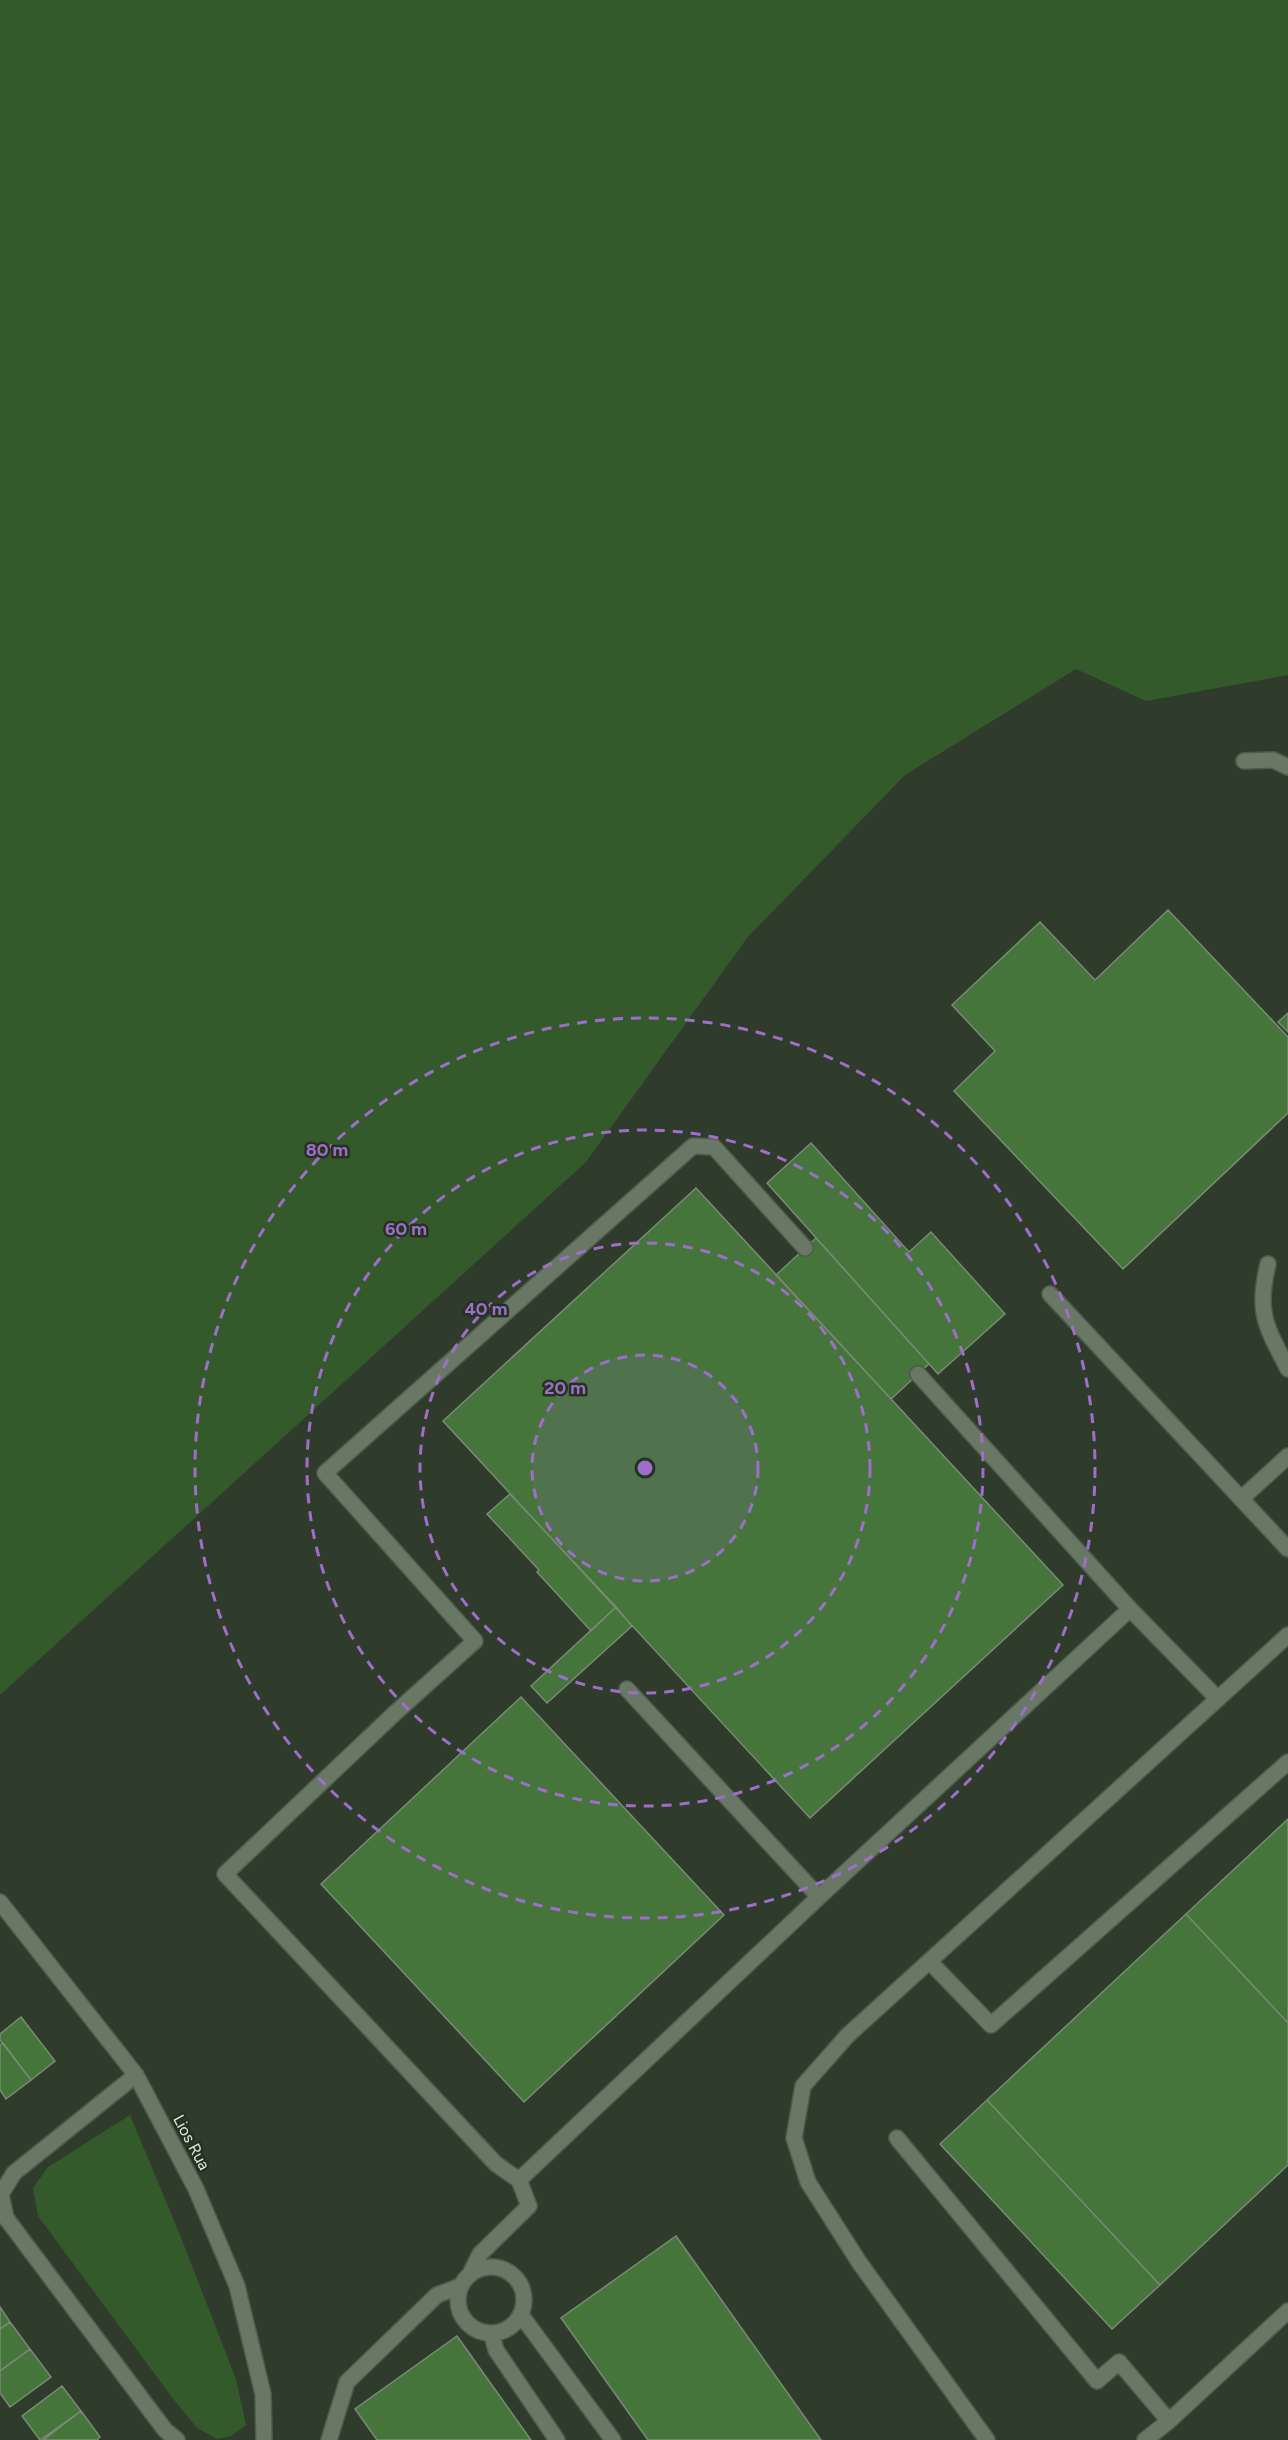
<svg xmlns="http://www.w3.org/2000/svg" width="1288" height="2440" viewBox="0 0 1288 2440" font-family="Figtree,sans-serif">
<style>
.green{fill:#345a2c}
.building{fill:#46753c;stroke:#7b8a77;stroke-width:1.5}
.lines{fill:none;stroke-linecap:round;stroke-linejoin:round}
.service-casing{stroke:#4f5a4d;stroke-width:18}
.minor-casing{stroke:#4f5a4d;stroke-width:18}
.service{stroke:#697865;stroke-width:15}
.minor{stroke:#697865;stroke-width:15}
.ring{fill:none;stroke:#9e6eca;stroke-width:3;stroke-dasharray:10 8}
.labels{text-anchor:middle;stroke-width:5;stroke-linejoin:round;paint-order:stroke}
.street-label{font-size:16px;fill:#e0e8de;stroke:#253222}
.centre{fill:#9e6eca;stroke:#253222;stroke-width:3}
.ring-label{font-size:18px;text-anchor:middle;font-weight:bold;fill:#9e6eca;stroke:#253222;stroke-width:5;stroke-linejoin:round;paint-order:stroke}
</style>
<rect width="100%" height="100%" fill="#2f3c2c"/>
<!-- green -->
<path class="green" d="M0,0H1288V675L1146,701L1076,669L905,775L747,938L586,1162L0,1695Z
M130,2115L180,2235L236,2379L246,2425L231,2436L217,2439L197,2428L171,2396L38,2216L33,2188L48,2167Z"/>
<!-- building -->
<path class="building" d="M1168,910L1288,1037V1113L1123,1269L954,1091L995,1051L952,1005L1040,922L1095,980Z
M1288,1013V1032L1278,1022Z
M811,1143L909,1252L931,1232L1005,1314L938,1374L767,1183Z
M696,1188L1063,1585L810,1818L443,1421Z
M816,1238L929,1364L891,1399L776,1275Z
M510,1494L616,1607L591,1631L537,1572L539,1570L487,1514Z
M616,1607L632,1626L547,1703L531,1686Z
M521,1697L724,1915L524,2102L321,1884Z
M1288,1819V2023L1186,1914Z
M1186,1914L1288,2023V2165L1160,2285L987,2100Z
M21,2017L55,2061L31,2080L0,2040V2034Z
M3,2043L31,2080L6,2099L0,2090V2045Z
M987,2100L1160,2285L1112,2329L940,2144Z
M676,2236L821,2440H648L561,2318Z
M0,2307L10,2322L0,2329Z
M10,2322L30,2349L0,2371V2329Z
M457,2336L531,2440H377L355,2409Z
M30,2349L51,2377L10,2407L0,2393V2371Z
M62,2386L81,2411L40,2440L22,2416Z
M81,2411L100,2437L97,2440H43Z"/>
<g class="lines">
<defs>
<path id="service" d="M1244,761L1273,760L1288,767
M805,1248L714,1147L693,1146L325,1473L475,1641L395,1713L225,1874L496,2164L519,2180L819,1897L1130,1609L1218,1699
M1268,1264C1256,1313 1266,1326 1288,1369
M1050,1294L1288,1549
M918,1374L1130,1609
M1241,1499L1288,1456
M627,1689L819,1897
M930,1962L991,2025L1288,1762
M897,2138L1097,2381L1119,2362L1169,2421
M458 2300a33 33 0 1 1 66 0a33 33 0 1 1-66 0Z
M470,2274L480,2254L529,2206L519,2180
M521,2315L613,2440
M491,2333L496,2350L557,2440
M329,2440L347,2382L437,2295L461,2286
M1145,2440L1169,2421L1288,2311"/>
<path id="minor" d="M0,1902L136,2075L196,2189L237,2286L263,2394L264,2440
M136,2075L14,2173L1,2194L6,2218L165,2430L177,2440
M987,2440L859,2262L808,2182L794,2138L803,2086L847,2036L1288,1635"/>
</defs>
<!-- service casing -->
<use href="#service" class="service-casing"/>
<!-- minor casing -->
<use href="#minor" class="minor-casing"/>
<!-- service -->
<use href="#service" class="service"/>
<!-- minor -->
<use href="#minor" class="minor"/>
</g>
<!-- distance rings -->
<circle cx="645" cy="1468" r="113" fill="#9e6eca" fill-opacity=".12"/>
<g class="ring">
<circle cx="645" cy="1468" r="113"/>
<circle cx="645" cy="1468" r="225"/>
<circle cx="645" cy="1468" r="338"/>
<circle cx="645" cy="1468" r="450"/>
</g>
<g class="labels">
<!-- street labels -->
<g class="street-label">
<text transform="translate(192 2142) rotate(62)" y="6">Lios Rua</text>
</g>
</g>
<circle cx="645" cy="1468" r="9" class="centre"/>
<g class="ring-label">
<text x="327" y="1156">80 m</text>
<text x="406" y="1235">60 m</text>
<text x="486" y="1315">40 m</text>
<text x="565" y="1394">20 m</text>
</g>
</svg>
